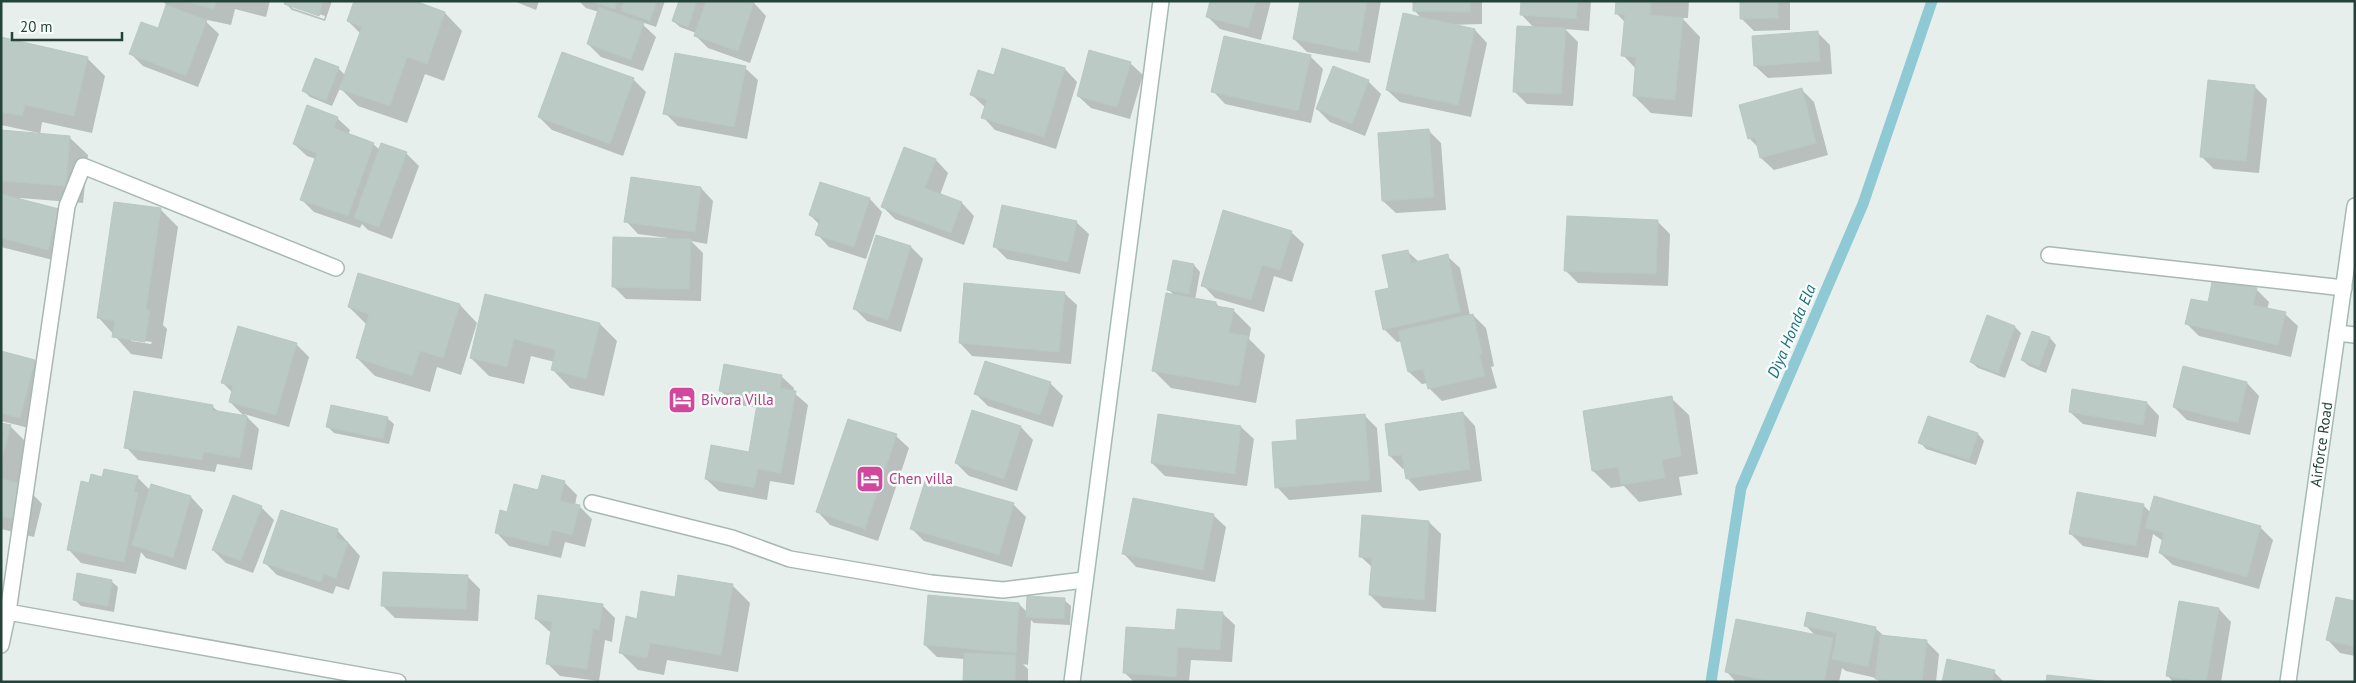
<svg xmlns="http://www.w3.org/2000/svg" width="2356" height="683" viewBox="0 0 2356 683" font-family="'PT Sans',sans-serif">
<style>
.shadow{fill:#0003;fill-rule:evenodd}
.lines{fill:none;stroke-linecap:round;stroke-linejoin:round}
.stream{stroke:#8ec9d4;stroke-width:11}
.building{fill:#bbcac4;stroke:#b8c9c2}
.street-casing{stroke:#a8b8b2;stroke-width:18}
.secondary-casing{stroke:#a4bbb3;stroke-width:18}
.street{stroke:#fff;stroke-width:15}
.secondary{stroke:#fff;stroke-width:15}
.labels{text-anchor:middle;stroke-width:5;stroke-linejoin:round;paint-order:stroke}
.hotel-label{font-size:15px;fill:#b23c85;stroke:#f7fbf9;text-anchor:start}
.street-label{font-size:15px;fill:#24423a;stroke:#f7fbf9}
.water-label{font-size:16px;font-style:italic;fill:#1c6f80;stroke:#f7fbf9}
</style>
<rect width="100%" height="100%" fill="#e6efeb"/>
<!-- shadow -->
<path class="shadow" d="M163,1H270L266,17L235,9L231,25L203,19L219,34L198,87L143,66L130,53L158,29L167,6Z
M287,1H332L325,21L292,10L286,4ZM292,5L325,16L324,19L292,8Z
M411,1L445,13L462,31L444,81L425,74L407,123L358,106L340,88L332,106L310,97L304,91L338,68L345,75L360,33L348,21Z
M514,1H539L536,10Z
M579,1H665L656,27L639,21L656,37L643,71L601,57L588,44L599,12L586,8Z
M680,1H748L754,3L766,16L750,63L708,48L695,35L696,33L680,27L673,21Z
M1211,1H1271L1261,40L1220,29L1207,16Z
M1301,1H1381L1370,63L1307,52L1294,39Z
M1414,1H1482V24L1448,25L1475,30L1487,43L1471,117L1400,102L1387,90L1422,19L1414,10Z
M1522,1H1591L1589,31L1565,29L1578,42L1573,106L1527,104L1514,91L1534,28L1521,14Z
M1618,1H1689L1688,18H1682L1700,37L1692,117L1651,113L1634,96L1636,69L1623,55L1626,23L1616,13Z
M1741,1H1790V30L1754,31L1741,18Z
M1818,33L1830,45L1832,74L1768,78L1755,66Z
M1,39L87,58L105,76L92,133L42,122L40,135L70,138L88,155L83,203L20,198V200L58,210L71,223L61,262L1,247V131L39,135V133L1,125Z
M1310,56L1323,69L1311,123L1225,104L1213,91Z
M1130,63L1143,75L1130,119L1091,108L1078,96Z
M745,68L758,80L747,139L678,126L665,113Z
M1065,69L1077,82L1056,149L995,130L983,117L986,108L972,95L994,77Z
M633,79L646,92L623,156L552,130L539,117Z
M1368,81L1381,94L1365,136L1330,122L1317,109Z
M2254,86L2267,99L2259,173L2214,169L2201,156Z
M1801,89L1814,102L1828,155L1774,170L1761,158L1759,148L1749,138Z
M337,118L350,130L348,135L373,144L380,150L406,153L419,166L392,239L368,230L362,224L360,228L314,212L302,200L316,159L307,156L294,144Z
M1428,130L1441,143L1446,210L1396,213L1383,201Z
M905,148L936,160L948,173L940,195L962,203L974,216L964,245L895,219L882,206Z
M701,188L713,201L707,244L691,241L703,253L701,301L626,299L613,286L668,238L638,234L626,221Z
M870,199L882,212L866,259L829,247L817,234L820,225L810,215Z
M160,209L178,227L163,325L167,329L162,359L131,354L99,318ZM131,339L152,342L151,344L131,341Z
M1657,221L1670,234L1668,286L1578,283L1565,270Z
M1076,222L1089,234L1080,274L1007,259L994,246Z
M1291,232L1304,244L1292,282L1274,276L1264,312L1215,298L1203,285Z
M877,236L911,247L923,259L901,332L867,321L854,308Z
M1407,251L1419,262L1447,256L1460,268L1470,316L1473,315L1486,328L1494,366L1491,367L1497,388L1442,401L1429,388L1428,383L1422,384L1409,372L1402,341L1397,342L1384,329L1391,289Z
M1194,265L1200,272L1195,300L1216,303L1220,308L1233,310L1251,328L1249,339L1265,355L1256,403L1171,388L1153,370L1175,296L1169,290Z
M2256,289L2269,302L2267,310L2285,314L2298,326L2291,357L2199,336L2187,324L2209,304Z
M1064,293L1077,305L1071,364L972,356L960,343Z
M486,296L600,324L617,341L604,396L570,388L553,370L555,362L531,356L524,384L489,376L471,358Z
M460,305L477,323L461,375L437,367L430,392L375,376L357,358L367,325L349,307Z
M1987,317L2015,327L2021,333L2005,378L1978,368L1971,362Z
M2033,332L2050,338L2056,345L2046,373L2029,366L2022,360Z
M296,344L309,357L289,427L244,414L259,429L252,470L217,464L215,472L138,460L126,447L212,406L219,412L245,417L230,402L233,393L223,383Z
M1,352L35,361L47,374L33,429L1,421Z
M781,376L794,388L793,392L808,405L794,485L770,481L767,500L719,491L706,479L750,453L758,408L733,404L721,391Z
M1050,383L1063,396L1053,427L988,406L975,393Z
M2247,383L2259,396L2250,435L2187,420L2174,407Z
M1671,398L1689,415L1698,474L1679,477L1682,495L1639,502L1624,486L1611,488L1593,471Z
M2147,403L2159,416L2156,437L2083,424L2070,412Z
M973,412L1021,427L1033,440L1017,491L969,476L956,463Z
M1463,413L1475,426L1482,481L1419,491L1407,478L1405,468L1403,469L1390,456Z
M1364,415L1377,428L1382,492L1289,500L1277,487Z
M1929,417L1978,434L1984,441L1976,465L1926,449L1920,442Z
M387,418L394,424L389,444L334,433L328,427Z
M1,424L10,426L28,444L18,484L25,486L42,504L34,537L1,529Z
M1241,427L1254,439L1247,486L1165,476L1152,463Z
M896,436L909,448L878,541L830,525L818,512Z
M137,477L150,490L191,497L203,510L186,570L146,558L141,552L136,574L81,563L69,550L90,484L103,479Z
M564,482L577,495L575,505L579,506L592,519L585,547L565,542L561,558L509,546L497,533L508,513L539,491Z
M1013,504L1026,517L1012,567L924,541L912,529Z
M2143,505L2151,513L2260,527L2273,540L2259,589L2173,565L2160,553L2163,541L2153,534L2148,558L2083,546L2070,533Z
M261,507L274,520L253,573L226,563L213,550Z
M1213,515L1226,527L1215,582L1136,567L1124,554Z
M1429,522L1441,534L1436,612L1383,608L1370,595L1373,568L1360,556Z
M337,530L360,556L349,590L336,586L333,594L277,575L265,563Z
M467,576L480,589L478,621L395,618L383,606Z
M111,581L118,587L114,612L81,606L74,599Z
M732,585L750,603L738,672L667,660L664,675L638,670L621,653L638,620L676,598Z
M1064,600L1071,606L1070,625L1034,623L1031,620L1028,665L1023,664L1028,669V682H964L965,659L937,657L925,645L1019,604L1028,613Z
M2355,602V656L2340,653L2328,640Z
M603,606L615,618L612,642L605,640L599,681L560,676L547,663L552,632L549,631L536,619Z
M2219,609L2231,622L2221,682H2173L2168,676Z
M1222,613L1235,625L1232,662L1191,660L1189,682H1134L1124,672L1177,631Z
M1805,625L1875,628L1884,636L1926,641L1939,654L1936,682H1880L1876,678L1846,671L1842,668L1839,682H1736L1727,672L1815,635Z
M1994,672L2004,682H1943Z"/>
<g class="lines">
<!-- stream -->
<path class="stream" d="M1711,682L1741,488L1863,204L1932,1"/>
</g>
<!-- building -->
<path class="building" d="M184,1H216L214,9Z
M285,1H323L319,16L284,4Z
M354,1H415L445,12L427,64L407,57L390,106L339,89L362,27L347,21Z
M589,1H617L615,9Z
M624,1H657L650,21L621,11Z
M679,1H697L688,27L672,21Z
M706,1L754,2L738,51L694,36Z
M1210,1H1256L1248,28L1206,17Z
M1300,1H1367L1358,52L1293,39Z
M1413,1H1470V12L1413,11Z
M1521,1H1578L1576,19L1520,15Z
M1616,1H1651L1650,15L1683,18L1675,100L1633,96L1636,57L1621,56L1625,14H1615Z
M1740,1H1778V18L1740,19Z
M166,5L207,20L186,76L129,54L141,22L158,28Z
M599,7L644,23L631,60L587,44Z
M1403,13L1475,29L1458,105L1386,90Z
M1517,26L1566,28L1561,94L1513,92Z
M1818,31L1820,61L1754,66L1752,36Z
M1224,36L1311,55L1298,111L1211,92Z
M1,37L88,57L74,116L25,105L22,116L1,112Z
M1002,48L1065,68L1044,137L981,118L987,100L970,95L978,70L994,75Z
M1089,50L1131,62L1117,107L1077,96Z
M562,52L634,78L610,144L538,117Z
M675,53L746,66L734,127L663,114Z
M315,58L339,67L326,101L302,91Z
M1333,66L1369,80L1352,124L1316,109Z
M2208,80L2255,85L2246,161L2200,157Z
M1802,88L1816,143L1760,158L1755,137L1748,139L1739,105Z
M307,105L338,117L334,128L374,143L348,216L300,200L317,153L293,144Z
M1429,129L1434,197L1382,201L1378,133Z
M1,130L70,136L66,186L3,181L1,190Z
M381,143L407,152L379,227L354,218Z
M904,147L936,159L925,188L962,202L951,233L881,207Z
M631,177L701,187L695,232L624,222Z
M820,182L870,198L854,247L815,235L820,220L809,215Z
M1,194L59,209L48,250L1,238Z
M114,202L161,208L146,310H150L145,342L112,337L115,321L97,318Z
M1002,205L1077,221L1068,262L993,247Z
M1223,210L1292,231L1280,270L1262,265L1251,300L1201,286Z
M1567,216L1658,220L1656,274L1564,271Z
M876,235L911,246L888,320L853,309Z
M613,237L691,239L689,289L612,287Z
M1408,250L1411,263L1448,254L1460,312L1383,330L1375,291L1389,288L1382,255Z
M1173,260L1194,264L1189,294L1167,290Z
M358,273L460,304L443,358L420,351L412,376L356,358L369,314L348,307Z
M2213,278L2257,288L2253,305L2286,312L2278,345L2185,324L2191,299L2208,302Z
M964,283L1065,292L1059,352L959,343Z
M1166,293L1216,302V306L1234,309L1229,333L1248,336L1239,386L1152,371Z
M485,294L600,323L586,379L551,370L556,350L514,339L507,367L470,358Z
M1473,314L1482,353L1479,354L1485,376L1428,389L1423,369L1408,372L1398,331Z
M1987,315L2015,326L1998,373L1970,362Z
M238,326L297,343L276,415L229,402L233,386L221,383Z
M2032,331L2050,337L2039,367L2021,360Z
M1,351L35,360L20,418L1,413Z
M985,361L1051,382L1040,415L974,394Z
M724,364L782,375L780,388L796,391L781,473L758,469L754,488L705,479L711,445L749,452L758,398L719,391Z
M2183,366L2247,382L2238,423L2173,407Z
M2072,389L2147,402L2143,425L2069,412Z
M134,391L213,405L212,410L247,416L240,458L204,452L202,460L124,448Z
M1672,396L1681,456L1662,460L1665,478L1621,485L1618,467L1592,471L1583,411Z
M331,405L388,417L383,439L326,427Z
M972,410L1021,426L1004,479L955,463Z
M1463,412L1470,469L1406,479L1402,455L1389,456L1385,424Z
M1158,414L1241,426L1235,474L1151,463Z
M1365,414L1370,480L1275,488L1272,442L1297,440L1296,420Z
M1928,416L1978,433L1969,460L1918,443Z
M848,419L897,434L865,529L816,512Z
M1,423L11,425L1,463Z
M104,469L138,476L134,492H138L124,562L67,550L81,481L89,483L91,474L102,477Z
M542,475L565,481L560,501L580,505L572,535L552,530L548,546L495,533L500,510L507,512L514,484L538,490Z
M926,478L1014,503L999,555L910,529Z
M1,479L26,485L17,520L1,516Z
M151,484L191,496L173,558L132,545Z
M2077,492L2144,504L2136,546L2069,534Z
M233,495L262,506L241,561L212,550Z
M2154,496L2261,526L2247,577L2159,553L2164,533L2145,528Z
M1133,498L1214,514L1203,570L1122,554Z
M281,510L338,529L336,538L348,542L336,578L324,574L321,582L263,563Z
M1362,515L1429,521L1424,600L1369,595L1372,558L1359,557Z
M383,572L468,575L466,609L381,606Z
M77,573L112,580L108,606L73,600Z
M678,575L733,584L721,655L650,643L647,658L619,653L626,616L637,619L641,591L675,597Z
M538,595L603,604L599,630L593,628L587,669L546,664L552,622L535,619Z
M928,595L1019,603L1016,653L924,645Z
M1027,596L1065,598L1064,619L1026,617Z
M2336,597L2355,601V647L2326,640Z
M2179,601L2219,608L2206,682L2166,676Z
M1177,609L1223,612L1220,650L1178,647L1176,677L1123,673L1126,627L1175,630Z
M1807,612L1876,627L1868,667L1832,659L1837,633L1804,626Z
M1736,619L1833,638L1824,682H1774L1725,672Z
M1880,635L1927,640L1922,682L1875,679Z
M964,653L1016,655L1015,682H963Z
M1947,659L1995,670L1992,682H1942Z
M2047,675L2111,682H2046Z"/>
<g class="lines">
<defs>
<path id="street" d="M2049,255L2344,288
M2337,333L2355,335
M592,503L732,538L790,559L931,583L1003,590L1084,580
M8,612L398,682
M1,645L8,612L67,206L83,166L336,268"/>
<g id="secondary">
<path d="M1072,682L1161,1"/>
<path id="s1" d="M2288,682L2355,206"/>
</g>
</defs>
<!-- street casing -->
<use href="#street" class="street-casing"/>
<!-- secondary casing -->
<use href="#secondary" class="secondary-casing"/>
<!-- street -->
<use href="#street" class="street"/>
<!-- secondary -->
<use href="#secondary" class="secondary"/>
</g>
<!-- icons -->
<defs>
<symbol id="hotel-square" viewBox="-11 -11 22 22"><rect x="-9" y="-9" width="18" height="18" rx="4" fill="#d1479c" stroke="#f7fbf9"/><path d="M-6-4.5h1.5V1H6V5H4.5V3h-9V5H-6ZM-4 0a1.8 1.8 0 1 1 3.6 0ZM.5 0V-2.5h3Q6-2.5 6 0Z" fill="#fff"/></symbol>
</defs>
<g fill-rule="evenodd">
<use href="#hotel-square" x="666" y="384" width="32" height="32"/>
<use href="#hotel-square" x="854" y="463" width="32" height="32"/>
</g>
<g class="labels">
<!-- hotel labels -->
<g class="hotel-label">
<text x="701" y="405">Bivora Villa</text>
<text x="889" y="484">Chen villa</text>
</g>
<!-- street labels -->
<g class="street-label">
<text dy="5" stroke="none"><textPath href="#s1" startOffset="240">Airforce Road</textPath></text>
</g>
<!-- water labels -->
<g class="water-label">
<text transform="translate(1791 331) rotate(-67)" y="6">Diya Honda Ela</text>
</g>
</g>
<!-- border -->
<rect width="2356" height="683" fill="none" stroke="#24423a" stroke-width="5"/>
<!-- scale -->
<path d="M12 32v8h110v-8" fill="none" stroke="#24423a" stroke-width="2.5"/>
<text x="20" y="32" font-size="15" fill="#24423a" stroke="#f7fbf9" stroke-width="4" paint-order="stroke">20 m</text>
</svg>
